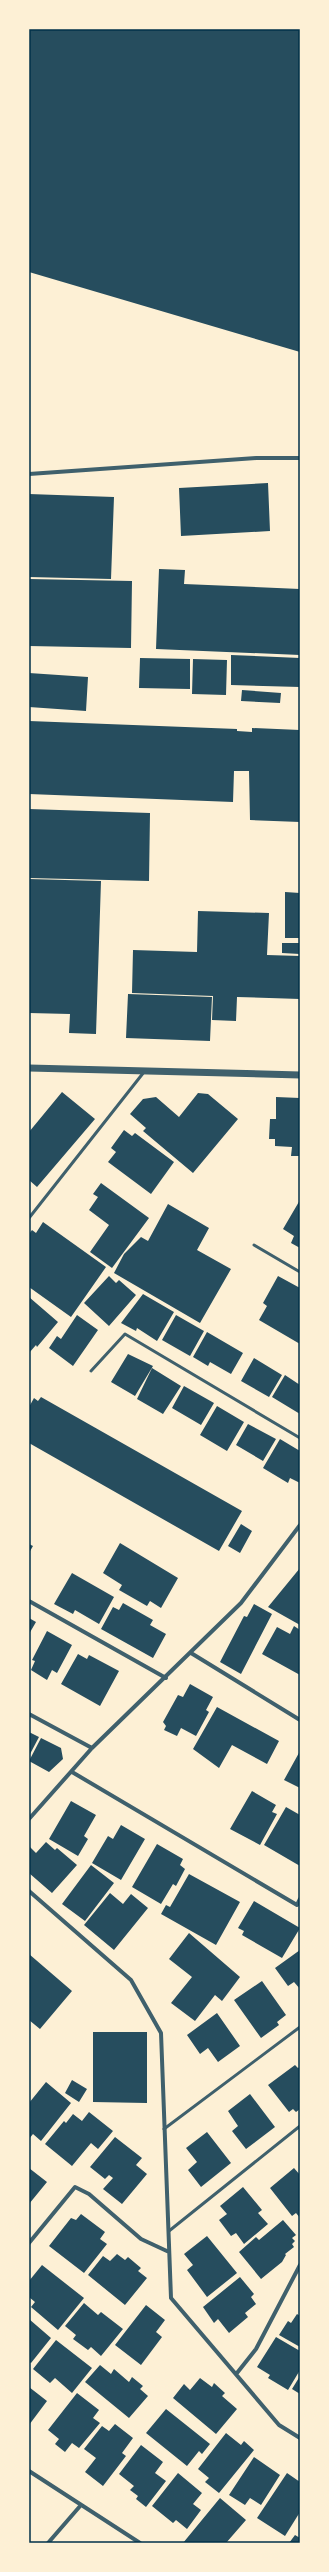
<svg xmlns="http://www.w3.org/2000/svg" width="329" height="2572" viewBox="0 0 329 2572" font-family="Commissioner,sans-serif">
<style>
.building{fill:#264d5e}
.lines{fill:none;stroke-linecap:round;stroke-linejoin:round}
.service{stroke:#3f606c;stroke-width:3}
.minor{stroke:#3f606c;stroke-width:4}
.tertiary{stroke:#3f606c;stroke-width:7}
.neatline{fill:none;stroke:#003049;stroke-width:1.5}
</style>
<rect width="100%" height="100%" fill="#fdf0d5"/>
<!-- building -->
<path class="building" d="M29,29H300V352L29,272Z
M268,483L270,531L181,536L179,488Z
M29,494L114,497L111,579L29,577Z
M159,569L185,570L184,584L300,589V655L156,649Z
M29,579L132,581L131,648L29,646Z
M231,655L300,658V687L231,685Z
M140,658L190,659V689L139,688Z
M193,659L227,660L226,695L192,694Z
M29,673L88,677L86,711L29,707Z
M242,690L281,693L280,703L241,701Z
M29,721L237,729V731L252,732V728L300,730V822L250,820L249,771H234L233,802L29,794Z
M29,809L150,813L149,881L29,878Z
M29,879L101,881L96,1034L69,1033L70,1014L29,1013Z
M285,892L300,893V938H285Z
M198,911L269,913L267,955L300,956V999L237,997L236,1021L212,1020L213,996L132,993L133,950L197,952Z
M282,943H300V954L282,953Z
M128,994L212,997L210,1041L126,1038Z
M62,1092L95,1119L37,1187L29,1180V1132Z
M198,1093L208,1094L238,1119L193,1173L143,1131L146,1128L130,1114L143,1099L156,1097L179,1117Z
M276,1097L300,1098V1156H291L292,1147L275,1146V1139H269L270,1119H276Z
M124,1130L132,1136L135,1133L174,1162L151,1194L108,1162L116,1152L111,1148Z
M101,1183L149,1218L112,1268L90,1252L109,1225L89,1210L98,1197L93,1194Z
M300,1200V1248L291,1243L294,1236L283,1229Z
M168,1204L209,1228L197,1250L231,1269L200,1323L114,1273L124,1254L141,1237L148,1241Z
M43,1222L106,1267L71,1317L29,1287V1234L32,1230L36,1233Z
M109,1276L116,1283L119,1280L136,1295L109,1326L84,1303Z
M278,1276L300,1288V1344L259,1320L267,1306L263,1303Z
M143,1294L174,1312L157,1341L137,1328L136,1331L121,1323Z
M29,1297L58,1322L37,1347L36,1345L29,1353Z
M77,1315L98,1330L73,1366L49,1348L57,1336L61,1339Z
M176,1315L204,1331L190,1356L162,1340Z
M207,1332L243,1353L231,1374L210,1362L208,1366L193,1357Z
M128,1354L153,1366L135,1396L111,1382Z
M254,1358L282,1375L269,1397L241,1381Z
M152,1368L181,1386L163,1414L137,1399Z
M285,1375L300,1385V1414L272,1397Z
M184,1386L214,1403L201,1425L172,1408Z
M41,1397L242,1511L219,1551L29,1443V1407L34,1398L38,1401Z
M217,1406L244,1422L227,1451L200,1435Z
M248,1424L276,1439L263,1461L236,1445Z
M280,1439L300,1451V1483L290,1478L288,1483L263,1468Z
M241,1524L252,1531L240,1553L228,1546Z
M120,1543L178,1578L161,1608L150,1601L147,1606L119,1590L122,1585L103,1573Z
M29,1544L33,1546L29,1553Z
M300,1568V1625L268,1607Z
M72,1573L114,1597L99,1624L75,1610L73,1614L54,1604Z
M123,1603L153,1620L150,1625L166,1634L153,1658L101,1629L113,1607L119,1610Z
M254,1604L272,1614L241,1674L220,1662L244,1616L247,1617Z
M29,1618L36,1622L29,1634Z
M294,1626L300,1630V1675L262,1654L277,1627L290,1634Z
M47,1631L72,1645L57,1673L52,1670L47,1680L31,1670L35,1661L32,1660Z
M78,1654L87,1659L89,1655L119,1671L100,1706L61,1684Z
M190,1684L213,1697L206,1710L209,1712L196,1736L181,1728L177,1736L164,1730L166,1726L163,1722L178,1695L183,1697Z
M217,1707L279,1741L267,1764L232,1745L219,1768L193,1749Z
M29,1732L39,1737L29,1756Z
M41,1738L61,1748L63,1759L49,1772L29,1761Z
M300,1751V1788L284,1780Z
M252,1791L276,1805L272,1812L277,1814L260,1845L230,1829Z
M71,1801L96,1815L84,1836L88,1839L78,1856L49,1839Z
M286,1807L300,1815V1866L264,1845Z
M121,1825L145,1839L121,1880L92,1863L108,1836L113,1839Z
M46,1842L55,1850L57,1848L77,1865L52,1893L29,1873V1846L36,1853Z
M157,1844L183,1859L180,1865L185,1869L176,1886L173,1884L161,1904L132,1887Z
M91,1865L114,1883L85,1921L62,1904Z
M189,1874L240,1902L216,1945L161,1914L166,1905L170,1907Z
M110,1893L123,1904L131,1894L148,1908L114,1950L84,1925Z
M254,1901L300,1928L282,1958L242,1935L244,1931L238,1928Z
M189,1933L240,1977L222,2001L215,1995L195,2021L171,2003L192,1977L169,1959Z
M300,1950V1989L294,1982L288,1986L275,1968Z
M29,1954L72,1991L40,2029L29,2020Z
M262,1981L286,2015L277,2022L279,2025L261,2038L234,2000Z
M217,2013L240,2046L218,2062L208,2048L200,2054L187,2035Z
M93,2032H147V2103L93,2102Z
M295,2065L298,2068L300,2067V2109L296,2112L293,2109L289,2112L268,2085Z
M72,2080L87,2089L79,2102L65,2093Z
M46,2082L71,2103L41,2141L33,2134L29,2139V2103Z
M250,2094L275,2127L246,2149L232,2131L238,2126L228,2111Z
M89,2112L113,2131L98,2149L91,2143L72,2166L45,2144L64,2121L66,2123L73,2114L82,2121Z
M207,2132L231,2163L201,2187L188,2170L197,2162L186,2148Z
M115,2137L142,2158L136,2165L147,2174L122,2204L103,2189L113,2178L109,2175L105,2179L90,2167Z
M29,2168L47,2182L29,2204Z
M294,2168L300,2175V2218L296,2213L292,2216L270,2188Z
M243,2187L262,2210L258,2213L268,2224L244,2244L236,2233L231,2236L219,2220L227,2214L220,2206Z
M81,2214L105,2232L100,2239L107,2244L84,2273L49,2246L71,2218L76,2220Z
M283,2220L296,2235L292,2238L295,2241L292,2244L294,2247L285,2254L286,2255L282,2262L261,2279L239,2252L256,2237L259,2240Z
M207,2236L237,2273L207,2297L187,2270L193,2265L184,2254Z
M117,2254L125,2260L128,2257L141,2268L138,2271L147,2278L125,2305L88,2275L103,2256L110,2261Z
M42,2265L84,2298L58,2330L31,2307L35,2302L29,2297V2281Z
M240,2277L254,2294L251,2297L256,2304L245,2313L248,2317L229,2333L218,2319L214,2323L203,2307Z
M84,2303L98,2315L101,2312L123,2329L101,2356L91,2347L88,2350L73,2339L76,2335L65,2326Z
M146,2305L165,2320L156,2332L162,2337L141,2365L115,2345Z
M297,2314L300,2316V2347L279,2335L288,2321L291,2323Z
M29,2319L51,2338L31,2363L29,2362Z
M276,2337L300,2351V2370L288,2390L268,2378L270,2375L257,2367Z
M56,2340L92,2368L72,2393L55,2378L50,2383L33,2369Z
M100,2365L111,2374L114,2369L129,2382L132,2377L143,2386L140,2389L148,2396L129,2418L85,2382Z
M300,2376V2394L292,2389Z
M200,2378L212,2387L214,2383L225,2393L222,2396L237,2409L216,2434L173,2398L184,2384L190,2390Z
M29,2387L47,2401L29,2425Z
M77,2393L99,2410L93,2418L100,2423L79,2448L72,2443L65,2452L55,2444L59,2439L48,2430Z
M166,2409L210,2444L202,2454L199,2451L187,2466L146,2433Z
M115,2424L133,2438L122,2453L126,2456L103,2486L85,2472L96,2458L84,2449L102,2426L109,2431Z
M226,2433L241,2445L244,2441L254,2450L219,2493L205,2482L209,2478L198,2469Z
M141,2445L163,2462L155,2473L166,2481L146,2507L136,2499L138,2496L130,2490L134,2486L119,2474Z
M254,2457L280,2475L261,2505L250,2498L245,2505L229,2495Z
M178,2473L202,2493L193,2504L201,2510L187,2529L176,2520L173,2523L152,2506Z
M287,2473L300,2482V2512L285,2536L257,2518Z
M220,2498L246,2520L226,2543H183Z
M295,2535L300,2538V2543H289Z"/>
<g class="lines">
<!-- service -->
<path class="service" d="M29,1218L144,1072
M254,1245L300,1272
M91,1371L125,1334L300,1438
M164,2129L300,2027
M169,2231L300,2126"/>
<!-- minor -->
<path class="minor" d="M29,474L256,458H300
M29,1601L166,1678
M191,1653L300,1720
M29,1714L92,1748
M72,1772L297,1905L300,1899
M29,1819L92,1748L241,1603L300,1525
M29,1891L131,1980L161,2033L171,2298L279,2425L300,2438
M29,2243L75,2187L89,2194L141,2239L169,2252
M237,2373L256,2349L300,2265
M29,2471L140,2543
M48,2543L81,2505"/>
<!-- tertiary -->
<path class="tertiary" d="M29,1068L300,1075"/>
</g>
<!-- border -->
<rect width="329" height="2572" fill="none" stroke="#fdf0d5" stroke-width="60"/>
<rect x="30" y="30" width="269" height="2512" class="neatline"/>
</svg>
